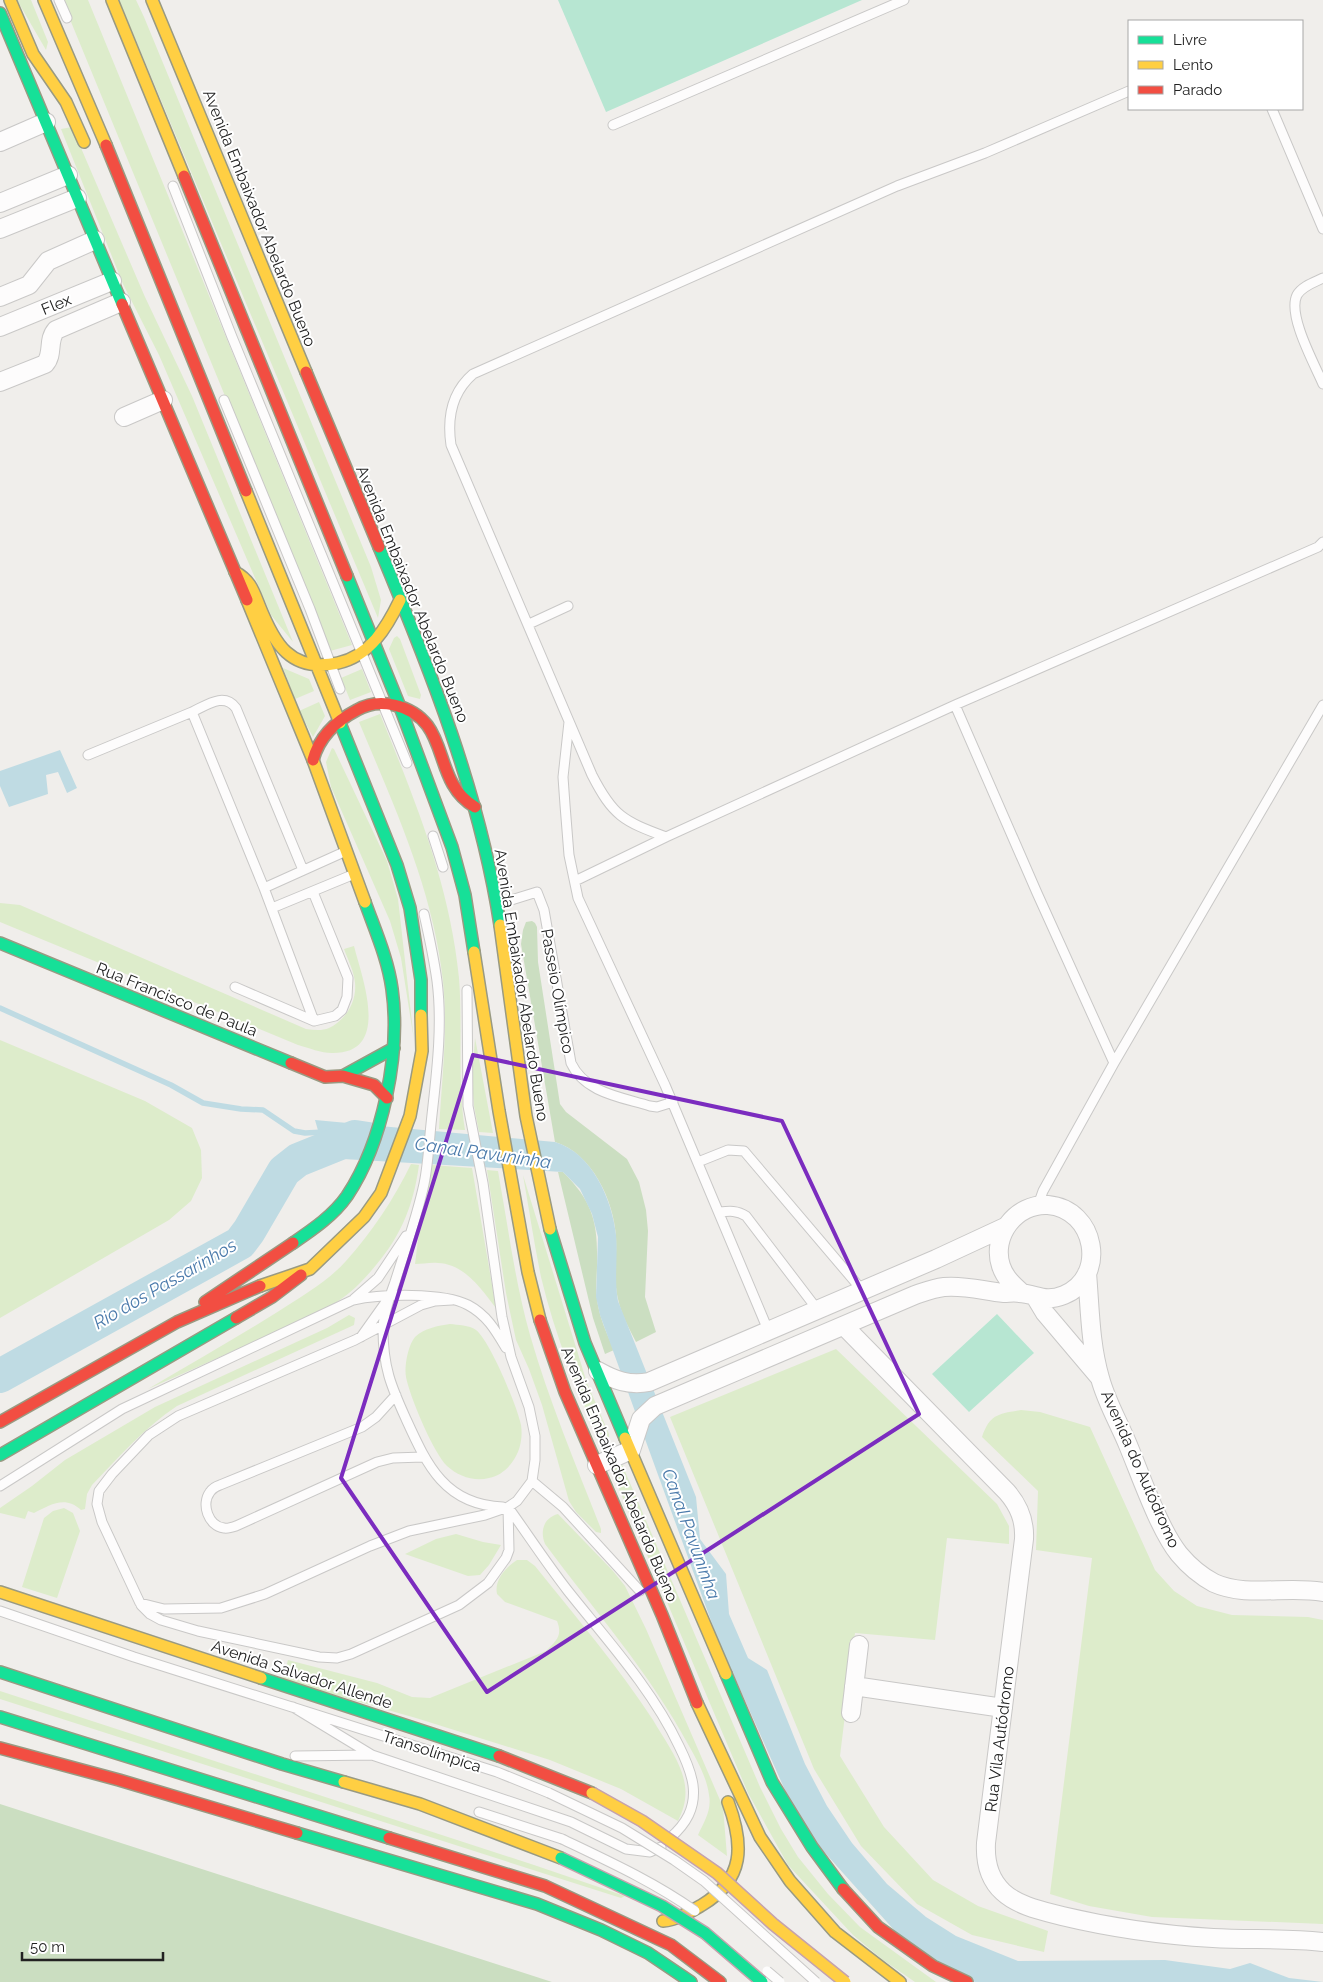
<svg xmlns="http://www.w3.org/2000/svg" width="1323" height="1982" viewBox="0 0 1323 1982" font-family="Raleway,sans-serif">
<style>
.grass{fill:#ddeccb}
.forest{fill:#cbdec1}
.pitch{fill:#b7e6d2}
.water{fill:#bfdbe3}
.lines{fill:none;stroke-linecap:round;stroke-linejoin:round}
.stream{stroke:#bfdbe3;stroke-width:5.5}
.river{stroke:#bfdbe3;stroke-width:34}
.lane-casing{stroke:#c9c8c7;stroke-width:11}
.street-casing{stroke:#c9c8c7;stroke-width:20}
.fast-casing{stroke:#999a82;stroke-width:14}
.slow-casing{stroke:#999a82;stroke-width:14}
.jam-casing{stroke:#999a82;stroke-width:14}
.lane{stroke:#fdfcfc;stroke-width:9}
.street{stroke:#fdfcfc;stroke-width:18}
.fast{stroke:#16e098;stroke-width:11}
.slow{stroke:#ffcf43;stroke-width:11}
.jam{stroke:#f24e42;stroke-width:11}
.lane-bridge-casing{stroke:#c9c8c7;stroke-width:11;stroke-linecap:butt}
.fast-bridge-casing{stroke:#c5a2ac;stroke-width:14;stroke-linecap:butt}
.slow-bridge-casing{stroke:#c5a2ac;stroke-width:14;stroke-linecap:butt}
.lane-bridge{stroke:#fdfcfc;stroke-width:9}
.fast-bridge{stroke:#16e098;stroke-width:11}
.slow-bridge{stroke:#ffcf43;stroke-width:11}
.marked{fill:none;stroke:#7b2cbf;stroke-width:4;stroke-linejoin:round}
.labels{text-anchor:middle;stroke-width:4;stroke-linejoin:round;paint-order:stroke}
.street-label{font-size:16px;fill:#222;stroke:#fff}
.water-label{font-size:18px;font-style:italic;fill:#4a7aab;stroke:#fff}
</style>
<rect width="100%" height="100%" fill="#f0eeeb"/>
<!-- grass -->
<path class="grass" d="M17,0H31L48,42L46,50Z
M62,0H88L352,645L330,651Z
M119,0H136L144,17L371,567L381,600L378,618Z
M72,127L145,297L192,396L293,642L271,615L159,355L123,284L61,129Z
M397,636L400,639L421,695L420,699L408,696L389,649L394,638Z
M283,668L309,679L314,691L295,699Z
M362,669L371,692L350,700L341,678Z
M319,702L325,716L313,737L299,711Z
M380,714C415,800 450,885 459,978C463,1029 457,1080 465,1130L439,1129C442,1079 448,1030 443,981C433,889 394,806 359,722Z
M332,748L334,749L387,861L398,899L414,1040L401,958L390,921L331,787L326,762Z
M0,903L20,905L306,1029C314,1030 322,1031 329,1028C346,1020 357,1001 355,983C354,971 348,960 344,949L354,946C362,978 392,1054 332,1053C321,1053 309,1048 298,1045L0,922Z
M475,1038L493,1133L479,1132L474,1106L472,1081Z
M0,1040L145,1101L192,1128L201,1150L202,1178L191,1201L169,1220L0,1318Z
M411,1164L419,1165C412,1216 395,1247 359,1284C338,1306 304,1319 277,1331C234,1351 191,1370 148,1389C192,1363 236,1338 279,1311C302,1296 327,1282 346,1261C372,1232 394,1199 411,1164Z
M432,1165L472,1168L496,1308C481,1289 465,1264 438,1263C431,1262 422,1264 415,1264L420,1224Z
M487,1170L498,1171C508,1226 515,1282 530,1335C549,1401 576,1465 601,1529V1533L596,1532L576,1512L569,1501L542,1405L529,1369L516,1340L506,1293Z
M523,1175L587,1383L609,1434V1439L602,1445C577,1391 555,1335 541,1277C534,1243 529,1209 523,1175Z
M349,1315L355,1318L354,1325L177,1406C144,1428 119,1457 92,1485L87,1494L85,1509L81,1510C65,1495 50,1505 34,1513L28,1511L25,1519L0,1513V1508L32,1486L65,1460L155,1407L327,1328Z
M450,1324C458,1325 469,1325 476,1330C490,1341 517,1406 521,1425C523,1438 520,1451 513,1461C507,1470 499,1476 489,1478C474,1482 458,1476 447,1466C433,1452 410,1397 406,1377C404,1367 408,1345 415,1337C424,1328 438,1326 450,1324Z
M836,1349L997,1504L1009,1526V1544L947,1538L935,1640L855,1633L840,1756L884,1827L933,1880L978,1906L1048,1931L1044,1952L972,1935L917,1904L861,1846L814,1769L670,1417Z
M1021,1410L1040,1412L1090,1427L1155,1570L1174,1591L1197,1606L1232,1615L1308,1617L1323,1620V1924L1152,1917L1089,1906L1050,1894L1092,1558L1036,1550L1038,1491L982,1437C990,1414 998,1414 1021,1410Z
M621,1462L760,1787L781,1829L798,1857L828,1894L860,1927L936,1982H915L883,1960L853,1935L788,1865L748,1793L611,1470L612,1464Z
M64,1508L73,1513L80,1531L57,1598L22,1587L44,1518L53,1511Z
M558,1514L613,1571L625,1586L646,1629L723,1807L727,1856L698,1835C704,1822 712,1810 709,1795C707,1778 697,1760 689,1746C650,1673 594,1610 545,1544C540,1532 543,1518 558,1514Z
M456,1534L483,1542L501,1545L489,1565L480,1575L468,1576L405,1554L436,1539Z
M517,1560H527L535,1566C575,1616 618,1666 653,1720C663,1737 676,1755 682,1773C688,1791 686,1805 678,1821L621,1789L550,1760L416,1718L282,1680L288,1660L377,1683L412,1697L430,1698L546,1651C556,1641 563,1636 557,1621L505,1602L497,1594C494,1580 506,1567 517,1560Z
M0,1691L534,1865L625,1896L621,1898L533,1870L0,1699Z"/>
<!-- forest -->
<path class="forest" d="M532,921L535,923L537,927L538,962L560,1104L566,1112L627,1159L639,1182L646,1210L648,1231L645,1297L656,1332L636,1342C629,1328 621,1314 618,1299C613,1279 617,1258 616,1237C614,1201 592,1153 555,1142L521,944L523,930L526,922Z
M558,1172H563C593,1202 598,1222 597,1265C597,1276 595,1288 597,1299C599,1317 607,1334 614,1350L605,1354L593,1318Z
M0,1804L552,1982H0Z"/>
<!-- pitch -->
<path class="pitch" d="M558,0H862L606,112Z
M997,1314L1034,1353L969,1412L932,1374Z"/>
<!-- water -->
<path class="water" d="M60,750L77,788L67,793L58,772L46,775L48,794L9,807L0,786V771Z
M315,1120L555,1142C592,1153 612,1199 616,1235C618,1257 614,1279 618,1301L696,1497L700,1539L726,1574L729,1614L748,1658L767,1670L805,1764L827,1806L852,1843L887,1884L926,1917L956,1936L1018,1961L1165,1960L1230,1969L1250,1963L1289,1978L1323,1982H975L911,1949L801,1826L718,1640L600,1315L596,1297L598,1237L592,1214L580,1189L563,1172L326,1158Z"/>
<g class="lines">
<!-- stream -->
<path class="stream" d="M0,1008L171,1085L203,1103L241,1109L263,1110L294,1131L305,1133L324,1132"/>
<!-- river -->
<path class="river" d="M0,1376L240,1243L249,1231L284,1171L298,1160L355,1137L368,1139"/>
<defs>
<path id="lane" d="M59,0L67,18
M1129,91L985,153L897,186L473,374C451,393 447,418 451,445L592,775C613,816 623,821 666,837L955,705L1318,547L1323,542
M1272,109L1323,229
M613,125L904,0
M173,186L232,337L407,763
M1323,278C1315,282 1302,286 1297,295C1287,315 1315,365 1323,384
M224,400L310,609L340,689
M529,624L568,606
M955,705L1037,893L1114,1063
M192,712C207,705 224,692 236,708L303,870
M569,722L563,777L565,805L569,855L578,898L665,1085L768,1330
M88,755L192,712L264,888L314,1021
M433,836L443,867
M575,881L666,837
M264,888L344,852
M498,904L537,892L544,910L571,1063C585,1093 621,1097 650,1106L657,1107L673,1102
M272,908L352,875
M424,914C429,936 434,959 437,981C443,1028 436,1077 431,1124C429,1144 428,1165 424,1184C417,1217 405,1250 395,1282C390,1296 383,1314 383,1329C383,1367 391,1386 406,1419C427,1465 445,1505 503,1507
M235,987L314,1021L335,1016L342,1010L347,997L348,978L313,892
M698,1162L728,1150L744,1151L862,1290
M1038,1205L1043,1191L1114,1063L1323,705
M719,1212C729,1211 737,1210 746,1216L817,1309
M354,1299L378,1278L406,1236
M452,1300L435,1301L421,1305L355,1340L178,1416L149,1435L112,1474L99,1491L97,1504L102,1522L140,1603L164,1609L221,1608L265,1594L370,1546L409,1531L485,1515L508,1507L517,1501L532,1481L535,1460V1436L529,1407L511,1357L502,1317L483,1183L468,1106L467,990
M361,1337L388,1299
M396,1395L376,1417L362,1427L220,1485C217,1486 212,1489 210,1492C201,1504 208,1526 224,1528C227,1529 233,1527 236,1526L377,1462L393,1458L423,1457
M532,1481L563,1507L640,1591
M0,1486L122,1409L353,1300C381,1294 443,1292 468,1305C487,1315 496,1331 506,1348
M508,1507C528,1535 547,1564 568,1591C607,1640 652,1689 679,1746C685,1758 691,1771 693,1785C696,1808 686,1824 670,1838
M141,1605L150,1614L161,1620L198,1631L319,1657L337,1658L351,1654L459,1605L488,1583L506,1558L509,1550L508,1507
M0,1611L134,1657L497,1772L549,1793
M293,1707L372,1755L571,1822L626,1849L650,1852L661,1847
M295,1756L372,1755
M479,1812L562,1839"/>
<path id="street" d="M0,142L46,122
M0,203L68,175
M0,229L77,198
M0,297L29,285L48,261L95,240
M0,327L112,281
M0,382L45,364C54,354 47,340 56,330L121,302
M124,417L163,400
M1087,1273C1090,1308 1090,1344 1100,1378C1106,1401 1119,1423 1128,1445C1141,1476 1159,1529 1179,1554C1189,1566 1201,1576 1214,1583C1247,1598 1288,1585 1323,1592
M1036,1298L1045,1313L1100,1378
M844,1326L1007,1492C1019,1506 1025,1520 1024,1539L986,1843C985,1862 989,1879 1003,1892C1018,1906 1043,1911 1062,1916C1112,1928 1162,1935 1213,1938C1249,1940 1286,1938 1323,1942
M598,1371C614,1380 629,1386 649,1382L936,1259L1005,1227
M597,1465L631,1450L641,1419L655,1406L915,1295C924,1292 934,1288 944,1287C965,1285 984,1291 1004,1293C1009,1293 1014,1292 1019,1293C1037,1294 1044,1303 1064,1295C1108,1277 1096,1209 1048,1205C1016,1203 991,1236 1001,1266C1005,1278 1013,1285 1022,1293
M854,1686L1003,1708
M851,1713L859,1645"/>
<path id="fast" d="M0,13L122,304
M379,547C430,669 480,794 500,925
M347,576L400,707L452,847L465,895L474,952
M340,723L397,865L410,908L421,980V1015
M0,943L291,1063
M343,1076L394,1048
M550,1229L585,1343L625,1438
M293,1243C312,1230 333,1216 347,1196C383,1142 401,1053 392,989C388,959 375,930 365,902
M0,1455L236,1318
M0,1672L282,1764L344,1782
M726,1674L772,1782L812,1847L843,1889
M261,1678L499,1756
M0,1717L389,1838
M297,1833L537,1904L601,1930L648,1953L691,1982"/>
<path id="slow" d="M10,0L33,54L66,102L84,142
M44,0L106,145
M112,0L184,176
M152,0L306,372
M246,491L340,723
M235,572C250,580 253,590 259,605C274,643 290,673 338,663C370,656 387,627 400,600
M247,600L313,760L365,902
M500,925L526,1116L550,1229
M474,952L499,1111L528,1272L540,1320
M260,1286L310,1269L364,1217L381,1193L410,1116L422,1051L421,1015
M625,1438L726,1674
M0,1592L261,1678
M697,1703L760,1837L790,1881L835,1932L900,1982
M344,1782L420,1804L561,1858
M663,1921C677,1920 690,1912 702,1905C745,1879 744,1845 728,1802"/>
<path id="jam" d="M106,145L246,491
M184,176L347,576
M122,304L247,600
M306,372L379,547
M313,760C319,737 336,721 357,710C369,703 381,702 394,705C454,719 429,780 475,807
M291,1063L325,1077L343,1076L374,1085L387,1098
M205,1302L293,1243
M236,1318L272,1297L301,1275
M540,1320L565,1392L662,1615L697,1703
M0,1422L177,1322L260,1286
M0,1748L119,1780L297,1833
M499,1756L592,1793
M389,1838L545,1886L671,1945L720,1982
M843,1889L878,1927L933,1966L967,1982"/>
</defs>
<!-- lane casing -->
<use href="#lane" class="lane-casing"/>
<!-- street casing -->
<use href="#street" class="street-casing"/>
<!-- fast casing -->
<use href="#fast" class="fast-casing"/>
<!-- slow casing -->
<use href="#slow" class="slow-casing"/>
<!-- jam casing -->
<use href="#jam" class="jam-casing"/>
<!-- lane -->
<use href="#lane" class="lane"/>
<!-- street -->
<use href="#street" class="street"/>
<!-- fast -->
<use href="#fast" class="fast"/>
<!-- slow -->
<use href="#slow" class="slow"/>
<!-- jam -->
<use href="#jam" class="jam"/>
<defs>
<path id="lane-bridge" d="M549,1793L622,1828L674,1860L704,1881L816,1982
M562,1839C608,1861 654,1882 695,1911
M767,1971L780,1982"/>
<path id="fast-bridge" d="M561,1858L662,1906L705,1933L762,1982"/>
<path id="slow-bridge" d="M592,1793L642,1821L717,1873L773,1924L845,1982"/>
</defs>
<!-- lane-bridge casing -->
<use href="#lane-bridge" class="lane-bridge-casing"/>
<!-- fast-bridge casing -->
<use href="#fast-bridge" class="fast-bridge-casing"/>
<!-- slow-bridge casing -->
<use href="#slow-bridge" class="slow-bridge-casing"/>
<!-- lane-bridge -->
<use href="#lane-bridge" class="lane-bridge"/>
<!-- fast-bridge -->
<use href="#fast-bridge" class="fast-bridge"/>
<!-- slow-bridge -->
<use href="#slow-bridge" class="slow-bridge"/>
</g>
<!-- marked area -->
<path class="marked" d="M473,1055L782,1121L919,1414L487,1692L341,1478Z"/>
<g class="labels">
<!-- street labels -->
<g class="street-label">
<text transform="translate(260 218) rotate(68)" y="6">Avenida Embaixador Abelardo Bueno</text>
<text transform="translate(56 304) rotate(-22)" y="6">Flex</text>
<text transform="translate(413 594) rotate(68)" y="6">Avenida Embaixador Abelardo Bueno</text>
<text transform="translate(522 985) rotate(81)" y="6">Avenida Embaixador Abelardo Bueno</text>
<text transform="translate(558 991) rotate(80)" y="6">Passeio Olímpico</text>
<text transform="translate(177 999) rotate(22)" y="6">Rua Francisco de Paula</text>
<text transform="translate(1141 1469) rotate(66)" y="6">Avenida do Autódromo</text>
<text transform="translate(620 1474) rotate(67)" y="6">Avenida Embaixador Abelardo Bueno</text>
<text transform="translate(302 1674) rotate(18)" y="6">Avenida Salvador Allende</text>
<text transform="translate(999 1739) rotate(-83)" y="6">Rua Vila Autódromo</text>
<text transform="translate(432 1751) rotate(18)" y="6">Transolímpica</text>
</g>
<!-- water labels -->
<g class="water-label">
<text transform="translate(483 1153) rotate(8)" y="6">Canal Pavuninha</text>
<text transform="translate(165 1284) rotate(-30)" y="6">Rio dos Passarinhos</text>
<text transform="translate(691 1534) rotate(70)" y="6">Canal Pavuninha</text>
</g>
</g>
<!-- legend -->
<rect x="1128" y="20" width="175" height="90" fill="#ffffff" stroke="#a7a7a7"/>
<rect x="1138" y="36" width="25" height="8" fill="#16e098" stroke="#a7a7a7"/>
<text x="1173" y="45" font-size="15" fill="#222222">Livre</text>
<rect x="1138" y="61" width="25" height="8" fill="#ffcf43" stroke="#a7a7a7"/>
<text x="1173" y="70" font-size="15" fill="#222222">Lento</text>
<rect x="1138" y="86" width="25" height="8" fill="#f24e42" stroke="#a7a7a7"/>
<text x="1173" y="95" font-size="15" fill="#222222">Parado</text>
<!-- scale -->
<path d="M22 1952v8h141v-8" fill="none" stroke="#222222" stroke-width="2.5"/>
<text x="30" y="1952" font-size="15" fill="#222222" stroke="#ffffff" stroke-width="4" paint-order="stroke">50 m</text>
</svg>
